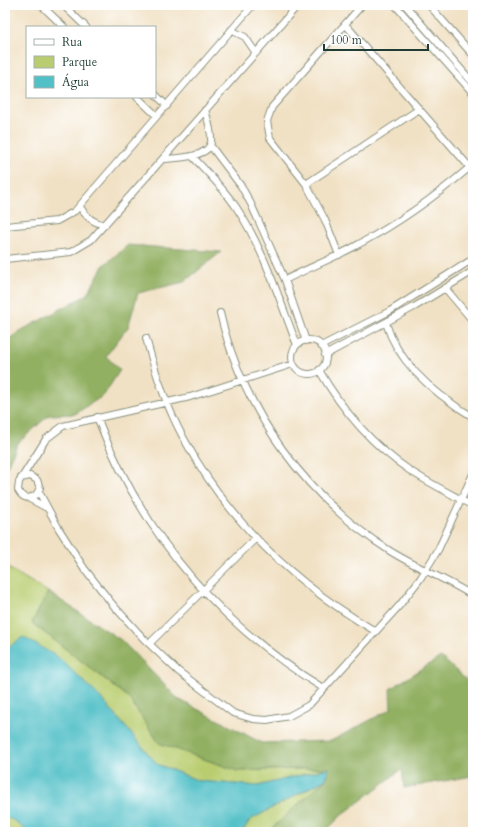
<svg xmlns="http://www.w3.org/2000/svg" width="478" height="837" viewBox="0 0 478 837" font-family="Cardo,serif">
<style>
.green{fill:#b9cd70;stroke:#6c8552}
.forest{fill:#92b062;stroke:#58764b}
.water{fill:#51c0c7;stroke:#387e7e}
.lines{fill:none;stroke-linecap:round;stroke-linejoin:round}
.minor-casing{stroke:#888f7c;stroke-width:8}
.minor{stroke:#fff;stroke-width:6}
</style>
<rect width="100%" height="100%" fill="#fff"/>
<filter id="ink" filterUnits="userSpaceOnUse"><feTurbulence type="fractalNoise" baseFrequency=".025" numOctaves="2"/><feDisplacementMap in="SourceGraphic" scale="8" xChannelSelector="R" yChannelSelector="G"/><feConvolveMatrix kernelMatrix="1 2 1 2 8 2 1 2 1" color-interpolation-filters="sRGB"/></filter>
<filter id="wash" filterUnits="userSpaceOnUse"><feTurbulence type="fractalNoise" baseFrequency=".012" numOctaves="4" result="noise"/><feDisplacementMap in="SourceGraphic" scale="16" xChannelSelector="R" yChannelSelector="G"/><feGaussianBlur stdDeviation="0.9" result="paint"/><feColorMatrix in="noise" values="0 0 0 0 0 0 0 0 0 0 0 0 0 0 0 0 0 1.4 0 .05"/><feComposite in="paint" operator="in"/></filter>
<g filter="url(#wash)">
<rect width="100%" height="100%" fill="#f1e1c4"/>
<!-- green -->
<path class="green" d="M5,566L48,592L32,623L128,697L159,743L238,771L329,768L258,786L199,781L157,764L101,698L7,648L5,652Z
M326,779L268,832H242L250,820Z
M5,817L15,821L27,832H5Z"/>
<!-- forest -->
<path class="forest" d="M128,245L221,252L184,282L138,293L128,327L106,356L120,370L104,395L75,414L49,415L18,443L5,470V342L20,331L87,295L103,266Z
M48,592L121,640L178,699L262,743L331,741L391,709L390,689L441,657L473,686V774L472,776L404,788L402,769L342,815L325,832H268L326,779L329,768L238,771L159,743L128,697L32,623Z"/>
<!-- water -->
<path class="water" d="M23,637L58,657L101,698L157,764L199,781L258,786L329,768L326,779L250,820L242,832H27L15,821L5,817V652L7,648Z"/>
</g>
<g filter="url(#ink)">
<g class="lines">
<defs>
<path id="minor" d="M41,5L64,27
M63,5L86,27
M395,5L473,93
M405,5L473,83
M429,5L473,55
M345,24L473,171
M231,30L245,37L256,53
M155,94L167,106
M137,97L157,116
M210,145L241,186L251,204L285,280L306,341
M192,156C207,172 224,189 236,207C264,249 279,299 297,345
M163,159C175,158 209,158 211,142C212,132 208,120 205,110
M306,184L419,109
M80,207C86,217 94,223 105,225
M5,226L57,221L75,211L253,5
M339,255L325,220L306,184L270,138L267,121L272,107L362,5
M5,259L71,252L91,240L298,5
M285,280C310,267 335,258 359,244C399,223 435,197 470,167
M445,288L473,321
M220,313C243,411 306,498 390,551C417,568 447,579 473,596
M386,323C398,364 438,396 473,417
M146,338C155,372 166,406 183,437C227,520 295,584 375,631
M292 357a17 17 0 1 1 34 0a17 17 0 1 1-34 0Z
M321,346L390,311L473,259
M325,355L416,306L473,271
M319,370C341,408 372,445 409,470C429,483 451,494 473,506
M97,417C142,534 216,623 323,688
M21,478L30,476L37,480L40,488L36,495C28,500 22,498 18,490L19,482L46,439L63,426L190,397L293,364
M39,492L59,529L84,568L113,605L144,639L178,671L233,713L253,719L267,720L289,716L309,705L399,606L420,579L438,550L473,474
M28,498L47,508
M149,644L256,538"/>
</defs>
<!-- minor casing -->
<use href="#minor" class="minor-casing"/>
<!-- minor -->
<use href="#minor" class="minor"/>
</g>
</g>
<!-- margin -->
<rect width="478" height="837" fill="none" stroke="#fff" stroke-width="20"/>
<!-- legend -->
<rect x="26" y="26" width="130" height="72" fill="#ffffff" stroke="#a5b1ae"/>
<rect x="34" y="39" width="20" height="6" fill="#ffffff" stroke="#a5b1ae"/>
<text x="62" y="46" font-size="12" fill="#1f3d34">Rua</text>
<rect x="34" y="56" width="20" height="12" fill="#b9cd70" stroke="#a5b1ae"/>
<text x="62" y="66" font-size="12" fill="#1f3d34">Parque</text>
<rect x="34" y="76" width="20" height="12" fill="#51c0c7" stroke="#a5b1ae"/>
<text x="62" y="86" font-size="12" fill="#1f3d34">Água</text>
<!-- scale -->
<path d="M324 44v6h104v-6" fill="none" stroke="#1f3d34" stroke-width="2"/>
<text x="330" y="44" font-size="12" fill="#1f3d34" stroke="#ffffff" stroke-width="3" paint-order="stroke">100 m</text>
</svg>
